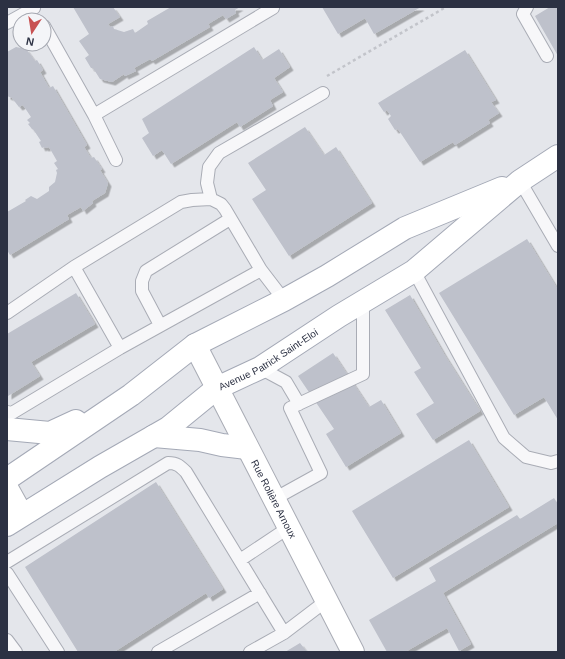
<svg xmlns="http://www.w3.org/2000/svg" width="565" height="659" viewBox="0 0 565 659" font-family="Arial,sans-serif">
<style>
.building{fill:#bec1cb;filter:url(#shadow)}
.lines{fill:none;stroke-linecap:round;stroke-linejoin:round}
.lane-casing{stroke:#a9acb5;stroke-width:14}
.secondary-casing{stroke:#a9acb5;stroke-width:24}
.primary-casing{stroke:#a4a9b6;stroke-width:24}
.path{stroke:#c2c4ca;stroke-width:2.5;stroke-dasharray:3 3;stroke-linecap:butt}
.lane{stroke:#f7f7f9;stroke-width:12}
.secondary{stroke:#fff;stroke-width:22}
.primary{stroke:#fff;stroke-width:22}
.labels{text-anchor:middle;stroke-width:3;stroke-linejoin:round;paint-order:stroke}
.street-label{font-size:10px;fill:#2c3143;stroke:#f4f5f8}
</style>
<defs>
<filter id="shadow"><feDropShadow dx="3.5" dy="3.5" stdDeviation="0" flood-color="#0004"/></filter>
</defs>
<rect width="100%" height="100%" fill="#e4e6eb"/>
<!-- building -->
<path class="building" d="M73,7H113L120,17L108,24L110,27L113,26L114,29L124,32L133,29L135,33L148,24L147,21L171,7H240L235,10L236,13L226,19L223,15L208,24L210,27L152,61L150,59L134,68L136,71L125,76L124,74L112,82L100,79L93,68H91L85,58L89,55L79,41L89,34Z
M322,7H421L374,34L365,18L338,34Z
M550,7H558V56L535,16Z
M16,47L26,49L35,61L37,60L43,70L40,72L49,88L53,86L87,145L84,147L91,158L94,157L102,169L100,170L108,183L105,193L92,201L93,203L83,211L81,207L67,215L69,219L10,255L7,250V212L26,201L25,200L31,196L37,199L49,191V187L55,182L57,173L56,170L58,169L54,163L57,161L49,147L45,148L44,147L42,148L39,142L41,141L33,129H32L28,124L30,123L27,120L31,117L23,105L19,107L12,98L7,96V52Z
M254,47L262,60L279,49L290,67L274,78L283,92L270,100L273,106L240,127L237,122L171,164L162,150L153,156L142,138L149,133L142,119Z
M465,50L496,100L491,102L499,113L488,120L490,123L455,145L453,142L420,162L398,129L395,130L388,119L391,116L387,110L384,112L378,103Z
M305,127L324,155L336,147L372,203L289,256L252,199L266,190L248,163Z
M527,239L558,290V420L544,397L514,415L439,293Z
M76,293L95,324L31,362L40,376L8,396L7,334Z
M410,295L444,354L480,411L433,440L416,414L434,403L414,372L421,368L385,310Z
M333,353L369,407L381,400L401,433L346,467L326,434L334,429L298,376Z
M469,440L509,507L393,578L352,511Z
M156,482L223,589L209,598L206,593L114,652H78L25,567Z
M554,498L558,504V523L443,593L471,644L459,651L447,628L405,652H387L369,620L436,581L429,568L517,515L520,519Z
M300,643L307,652H285Z"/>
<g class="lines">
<defs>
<path id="lane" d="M527,7L523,14L547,56
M7,23L34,8
M44,26L94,115L273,8
M94,115L116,160
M520,181L558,246
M211,199L207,183L209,167L219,153L323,93
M74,267L120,348
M414,271L504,438L526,457L551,463L558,461
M7,313L74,267L181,202L192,200L211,199L221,204L225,209L261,270L284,300
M160,325L142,291V281L146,271L230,219
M260,368L286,382L299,404
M7,412L12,413L120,348L261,270
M274,499L321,473L290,408L363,374V305L365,300
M240,560L288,528
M7,562L168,463C177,463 180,466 186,472L284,633
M7,573L58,652
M7,640L16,652
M158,652L260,593
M250,652L284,633L326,601"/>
<g id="secondary">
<path id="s1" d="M195,345L353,652"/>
<path d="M7,488L22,515"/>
</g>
<g id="primary">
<path d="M7,429L50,433L76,421"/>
<path d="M154,436L200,440L222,445L247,448"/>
<path d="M7,479L131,395L195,345L284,300L327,276L405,228L502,188"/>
<path id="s2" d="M7,525L100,467L168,428L217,388L260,368L339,316L414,271L520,181L558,156"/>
</g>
</defs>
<!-- lane casing -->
<use href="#lane" class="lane-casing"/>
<!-- secondary casing -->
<use href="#secondary" class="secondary-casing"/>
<!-- primary casing -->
<use href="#primary" class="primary-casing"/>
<!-- path -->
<path class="path" d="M327,76L446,7"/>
<!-- lane -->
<use href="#lane" class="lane"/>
<!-- secondary -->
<use href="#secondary" class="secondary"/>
<!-- primary -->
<use href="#primary" class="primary"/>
</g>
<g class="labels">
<!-- street labels -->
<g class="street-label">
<text dy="4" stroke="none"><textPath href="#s2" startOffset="310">Avenue Patrick Saint-Eloi</textPath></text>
<text dy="4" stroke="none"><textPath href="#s1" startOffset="173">Rue Rolière Arnoux</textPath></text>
</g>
</g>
<!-- border -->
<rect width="565" height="659" fill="none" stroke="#2c3143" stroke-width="16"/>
<!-- north arrow -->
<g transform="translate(32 32) rotate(192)"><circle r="19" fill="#f4f5f8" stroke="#a4a7b0"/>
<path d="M0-3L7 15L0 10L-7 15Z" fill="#c85152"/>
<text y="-6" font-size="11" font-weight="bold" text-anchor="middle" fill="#2c3143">N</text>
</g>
</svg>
